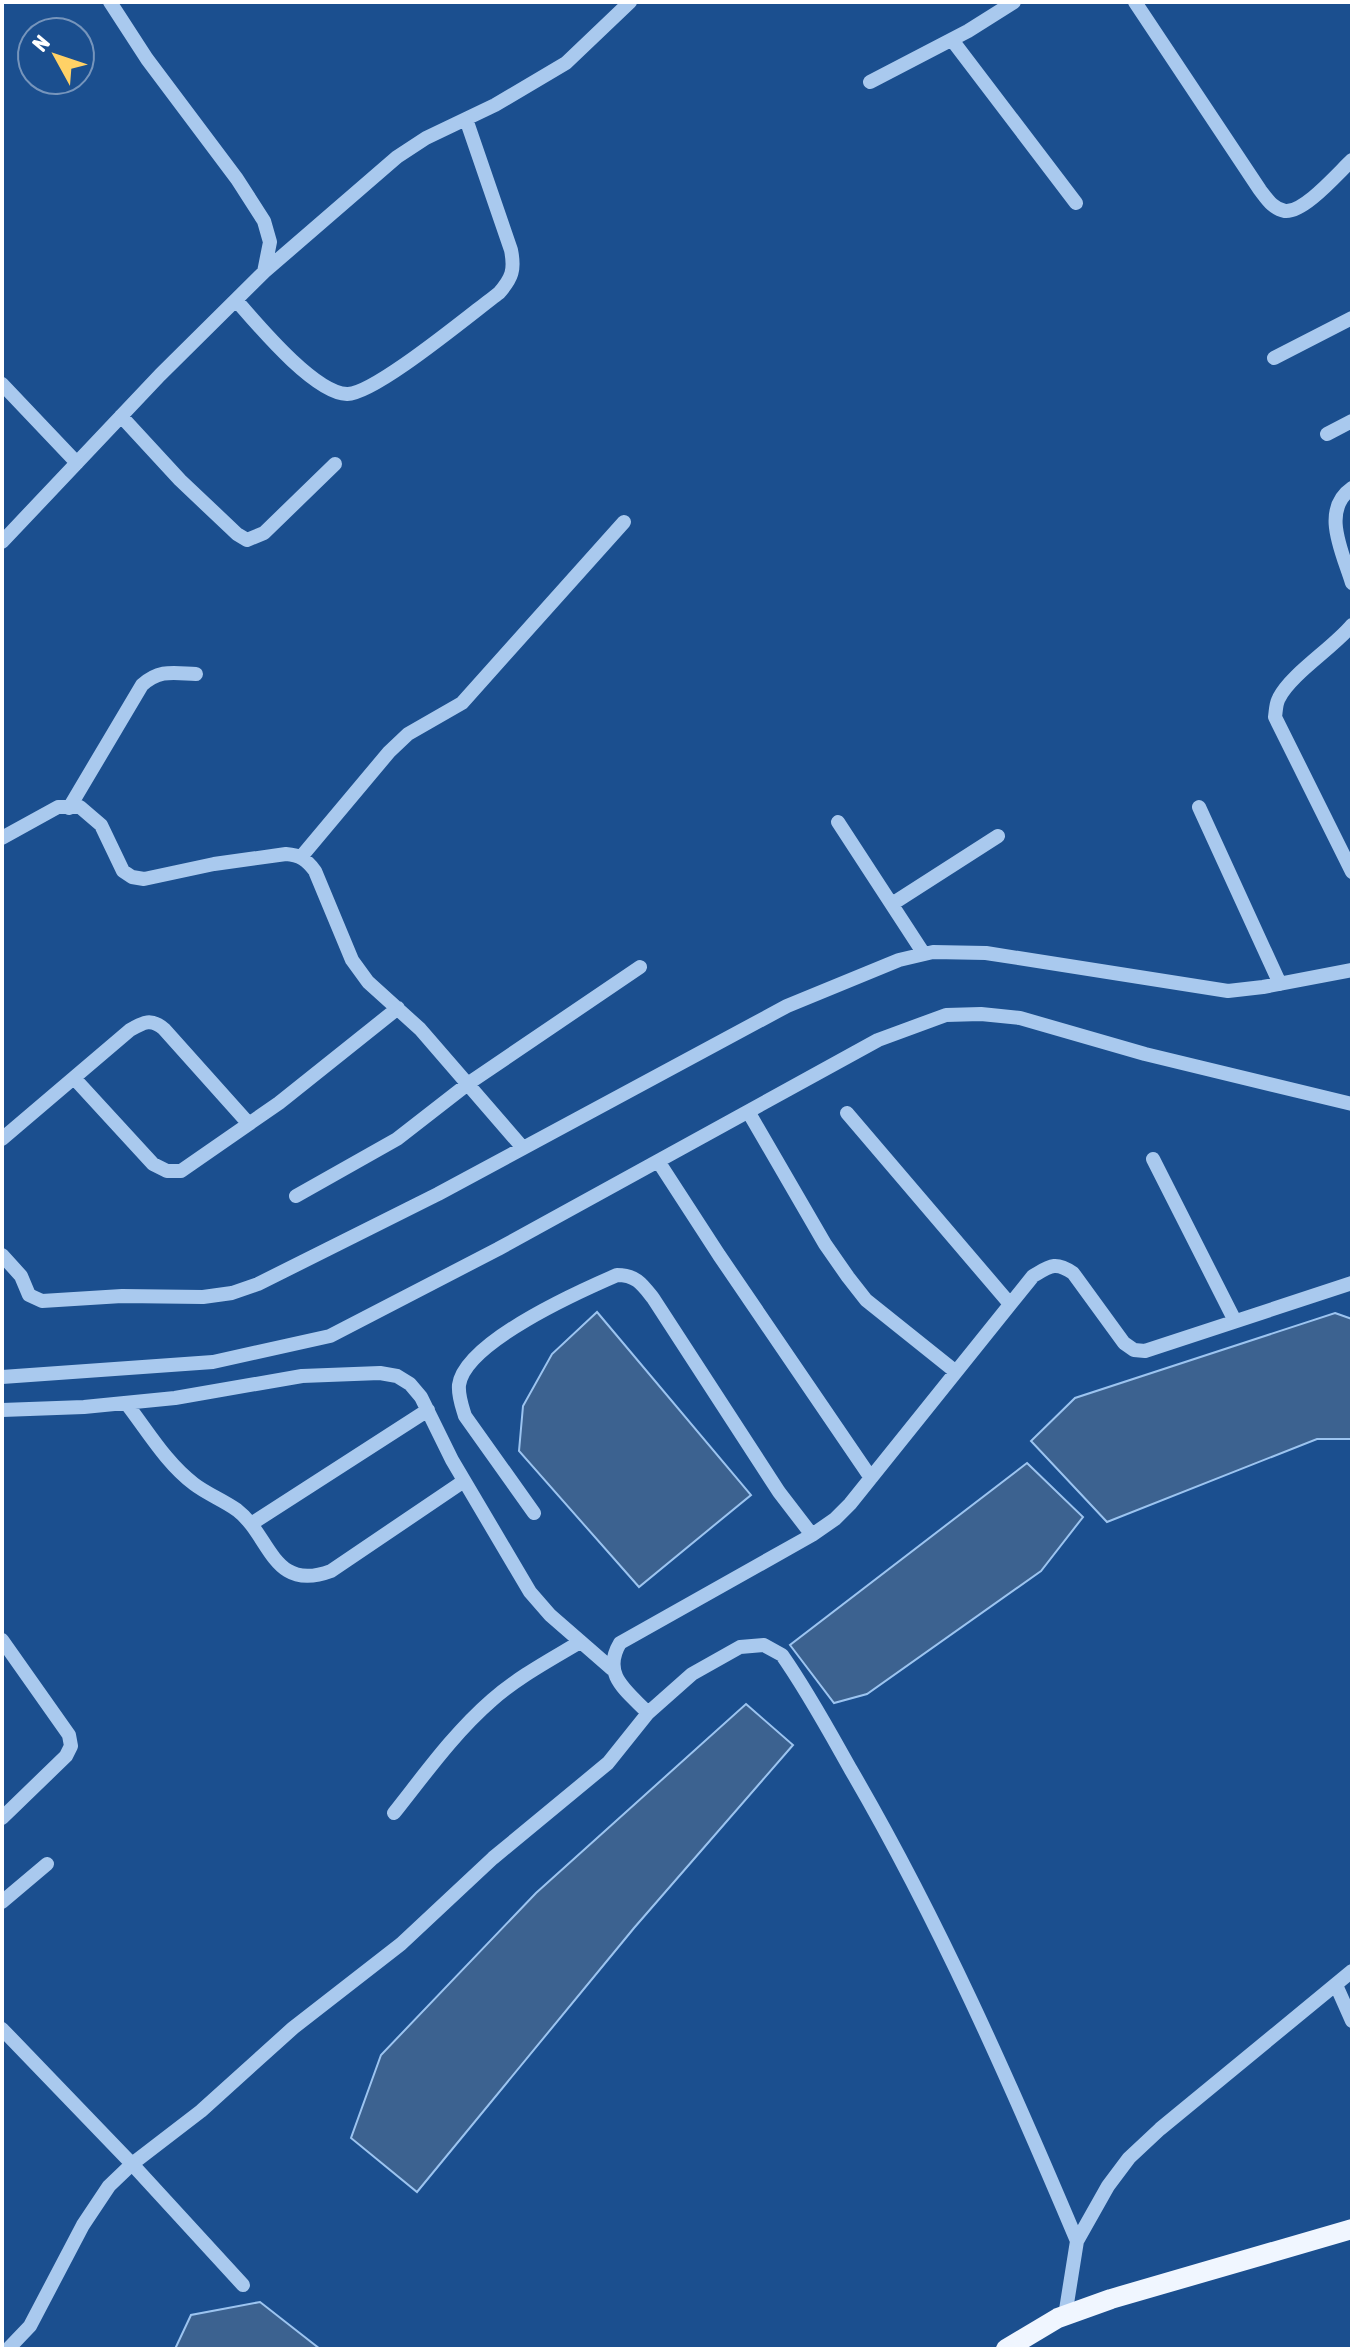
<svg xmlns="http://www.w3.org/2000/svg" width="1354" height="2351" viewBox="0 0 1354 2351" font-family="'Asap Condensed',sans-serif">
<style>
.water{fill:#3c6290;stroke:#9cc4f0;stroke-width:2}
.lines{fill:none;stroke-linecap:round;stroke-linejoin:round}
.minor{stroke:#a9c9ee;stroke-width:14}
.major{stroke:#f0f6ff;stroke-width:20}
</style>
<rect width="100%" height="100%" fill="#1b4f8f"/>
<!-- water -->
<path class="water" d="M597,1312L751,1495L639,1587L519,1451L523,1406L552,1354Z
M1335,1313L1352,1319V1439H1317L1107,1522L1031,1441L1075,1398Z
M1027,1463L1083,1517L1041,1571L867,1694L834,1703L790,1645Z
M746,1704L793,1745L634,1928L417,2192L351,2138L381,2055L536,1893Z
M260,2302L320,2349H175L191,2315Z"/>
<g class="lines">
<!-- minor -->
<path class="minor" d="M1135,2L1260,190C1267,199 1273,209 1285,211C1304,213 1338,173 1352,160
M952,40L1076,203
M870,82L968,31L1014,2
M264,272L397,157L426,138L495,105L566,63L630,2
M236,300C257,324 314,393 347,394C374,395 472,313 499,293C512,278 515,270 511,250L466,119
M1274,358L1352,318
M2,384L77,463
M121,416L180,480L237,534L247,540L264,533L335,464
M1327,434L1352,421
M1352,488C1320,510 1343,553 1352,583
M2,542L160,375L264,272L270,242L264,221L237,179L147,59L110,2
M1352,625C1333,648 1291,674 1279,698C1276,703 1276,710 1275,717L1352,872
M1199,807L1280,984
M69,808L142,685C160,669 173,673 196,674
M838,822L924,954
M2,838L58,807H80L101,825L123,871L132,877L144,879L214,864L286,854C300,855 307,860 315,871L352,960L368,982L420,1029L523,1148
M301,857L389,752L408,734L462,703L624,522
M892,904L998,836
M74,1078L153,1164L167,1171H181L279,1103L398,1008
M749,1113L825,1244L848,1277L866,1300L956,1372
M847,1113L1010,1304
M2,1139L130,1030C144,1022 151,1018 164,1029L249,1124
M1153,1159L1235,1321
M658,1161L719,1255L871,1478
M296,1196L397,1139L469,1083L640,967
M2,1255L21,1276L29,1295L42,1301L122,1296L203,1297L232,1293L258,1284L438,1194L787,1006L899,960L933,952L986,953L1228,991L1263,987L1352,970
M2,1377L213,1362L330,1336L498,1249L878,1040L946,1015L981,1014L1020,1018L1145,1054L1352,1104
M126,1403C147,1430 166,1463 194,1484C207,1494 223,1500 237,1510C271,1536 272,1593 331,1571L464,1481
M2,1410L84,1407L175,1398L302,1376L380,1373L397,1376L410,1384L421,1397L452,1460L530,1592L550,1615L612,1669
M534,1513L465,1416C462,1406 458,1396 459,1385C465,1342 580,1291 617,1275C636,1275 642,1284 653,1298L779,1492L812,1535
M251,1524L428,1410
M2,1640L69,1735L71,1746L66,1756L2,1818
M648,1713C627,1691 601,1675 620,1643L812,1535L835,1519L850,1504L1033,1276C1050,1266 1055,1261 1073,1273L1124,1343L1134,1350L1145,1351L1352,1283
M394,1813C425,1774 454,1733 492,1700C518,1677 550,1660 580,1642
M2,1902L47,1864
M1336,1985L1352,2021
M2,2029L132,2164L243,2285
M1065,2316L1077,2241L1108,2186L1129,2158L1160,2129L1352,1971
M8,2349L30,2326L83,2225L109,2186L132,2164L201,2111L293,2028L401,1944L493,1858L608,1763L648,1713L692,1674L740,1647L764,1645L782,1655C808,1692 829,1731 851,1770C939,1921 1009,2080 1077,2241"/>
<!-- major -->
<path class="major" d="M1006,2349L1058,2318L1111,2299L1352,2229"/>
</g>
<!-- border -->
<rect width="1354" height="2351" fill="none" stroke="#ffffff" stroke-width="8"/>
<!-- north arrow -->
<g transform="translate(56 56) rotate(310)"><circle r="38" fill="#1b4f8f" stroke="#7695bc" stroke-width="2"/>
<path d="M0-6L14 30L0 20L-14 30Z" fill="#ffd166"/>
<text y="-12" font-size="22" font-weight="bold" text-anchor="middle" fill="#ffffff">N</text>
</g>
</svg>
